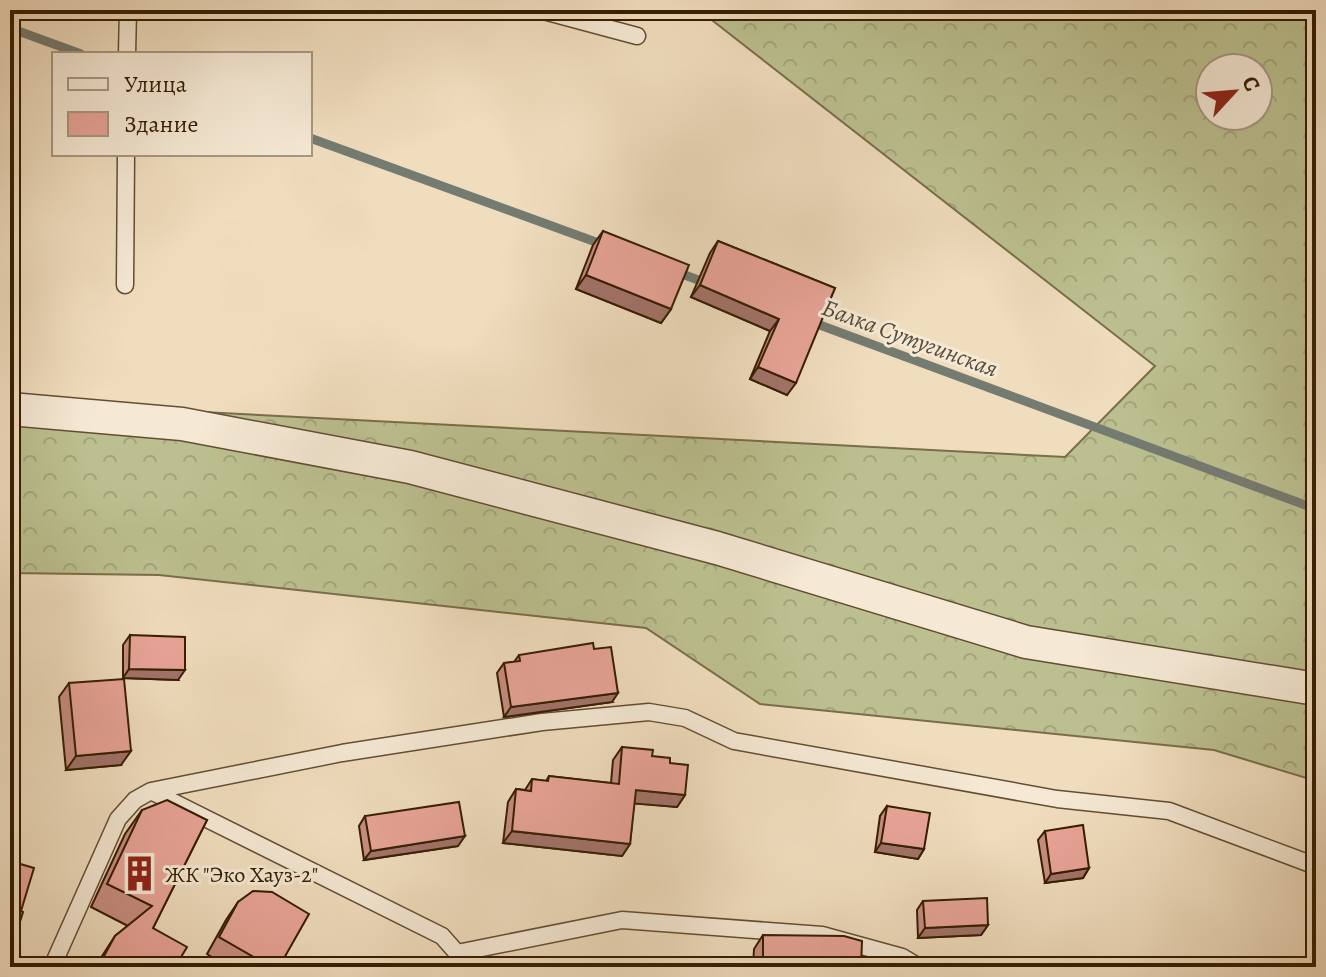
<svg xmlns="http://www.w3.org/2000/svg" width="1326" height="977" viewBox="0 0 1326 977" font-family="Alegreya,serif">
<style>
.forest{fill:url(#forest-crowns);stroke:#796e4a;stroke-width:2;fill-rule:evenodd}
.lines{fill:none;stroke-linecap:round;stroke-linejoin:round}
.stream{stroke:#747b71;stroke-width:9}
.lane-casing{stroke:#644d32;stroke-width:19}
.street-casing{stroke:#644d32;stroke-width:35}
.lane{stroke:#f5e9d5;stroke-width:16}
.street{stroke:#f5e9d5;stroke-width:32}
.wall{fill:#c88d83;stroke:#361d03;stroke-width:2}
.shaded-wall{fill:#a2736a;stroke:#361d03;stroke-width:2}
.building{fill:#e8a498;stroke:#361d03;stroke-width:2}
.labels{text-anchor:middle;stroke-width:6;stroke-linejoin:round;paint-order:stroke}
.poi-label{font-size:22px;fill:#361d03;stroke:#f5e9d5;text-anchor:start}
.water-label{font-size:24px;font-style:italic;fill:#554c3a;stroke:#f5e9d5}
</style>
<defs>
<pattern id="forest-crowns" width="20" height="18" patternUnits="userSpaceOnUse" patternTransform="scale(2)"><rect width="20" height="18" fill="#bcc090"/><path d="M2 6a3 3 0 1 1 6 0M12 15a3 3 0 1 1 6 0" fill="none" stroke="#a2a57b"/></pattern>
</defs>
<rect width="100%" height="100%" fill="#f0ddbe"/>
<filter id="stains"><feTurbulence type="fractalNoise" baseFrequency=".0025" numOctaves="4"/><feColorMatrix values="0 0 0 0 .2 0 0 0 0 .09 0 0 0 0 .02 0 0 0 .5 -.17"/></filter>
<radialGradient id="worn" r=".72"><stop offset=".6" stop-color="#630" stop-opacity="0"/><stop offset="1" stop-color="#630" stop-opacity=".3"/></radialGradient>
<!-- forest -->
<path class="forest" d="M699,10H1316V781L1214,750L760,704L646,628L159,575L10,573V402L1065,457L1155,366ZM1210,68H1258V116H1210Z"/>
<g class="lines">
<!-- stream -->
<path class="stream" d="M10,28L81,54
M310,138L604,245
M674,271L709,284
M809,321L1316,509"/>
<defs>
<path id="lane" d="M540,10L637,36
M127,54L128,10
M125,285L126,154
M151,791L442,936L457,953L462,967
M457,953L622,920L822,935L902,957L919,967
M52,967L118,819L135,800L151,791L342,753L542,722L649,712L685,718L734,741L1057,799L1169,811L1316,866"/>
<path id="street" d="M10,409L182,424L410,467L717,548L1026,642L1316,689"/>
</defs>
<!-- lane casing -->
<use href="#lane" class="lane-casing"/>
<!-- street casing -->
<use href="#street" class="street-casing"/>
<!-- lane -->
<use href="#lane" class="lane"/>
<!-- street -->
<use href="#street" class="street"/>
</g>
<!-- wall -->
<path class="wall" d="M603,231L671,309L661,323L576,289L593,245Z
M718,241L835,288L787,395L750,379L770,331L691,297L710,253Z
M130,635L178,680L123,678V645Z
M519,655L612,702L504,717L497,673L504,663L514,662Z
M69,683L121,765L66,770L59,697Z
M622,747L670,763L685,795L677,807L634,803L630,844L622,856L503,843L508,802L516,789L525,790L532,779L546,781L549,776L611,783L613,760Z
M887,806L924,849L918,859L875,852L880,816Z
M142,810L207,820L153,928L175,967H95L115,936L128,926L91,907L125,834Z
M365,816L458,846L364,860L359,826Z
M1045,831L1089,868L1083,878L1045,883L1038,840Z
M923,901L988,925L981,935L918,938L917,910Z
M238,902L279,967H228L207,954L226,920Z
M763,935L861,967H753L754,949Z"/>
<!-- shaded-wall -->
<path class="shaded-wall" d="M586,275L671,309L661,323L576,289Z
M700,285L779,319L770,331L691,297Z
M758,367L796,383L787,395L750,379Z
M129,669L185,670L178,680L123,678Z
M618,693L612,702L504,717L511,707Z
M131,751L121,765L66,770L76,756Z
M636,790L685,795L677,807L627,803Z
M512,831L630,844L622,856L503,843Z
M465,836L458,846L364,860L371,851Z
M881,843L924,849L918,859L875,852Z
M1089,868L1083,878L1045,883L1051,874Z
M988,925L981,935L918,938L925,928Z"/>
<!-- building -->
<path class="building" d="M603,231L689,265L671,309L586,275Z
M718,241L835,288L796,383L758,367L779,319L700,285Z
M130,635L185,637V670L129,669Z
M593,643L594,649L611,647L618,693L511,707L504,663L520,661L519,655Z
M124,679L131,751L76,756L69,683Z
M622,747L653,750L652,756L670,758V763L688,765L685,795L636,790L630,844L512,831L516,789L531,791L532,779L548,781L549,776L619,784Z
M167,800L207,820L153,928L187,947L175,967H98L115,936L152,906L107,884L142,810Z
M459,802L465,836L371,851L365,816Z
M887,806L930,813L924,849L881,843Z
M1083,825L1089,868L1051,874L1045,831Z
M10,861L34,868L21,911L23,912L10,954Z
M253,891L272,892L309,914L279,967H271L219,937L238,902Z
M987,898L988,925L925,928L923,901Z
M763,935L844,936L862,941L861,967H763Z"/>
<!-- icons -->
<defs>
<symbol id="building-bare" viewBox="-9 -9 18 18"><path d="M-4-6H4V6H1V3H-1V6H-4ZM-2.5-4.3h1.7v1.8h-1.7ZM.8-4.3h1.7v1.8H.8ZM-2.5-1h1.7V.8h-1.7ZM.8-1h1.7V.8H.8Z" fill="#8f2418" stroke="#f5e9d5" stroke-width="2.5" paint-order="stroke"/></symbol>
</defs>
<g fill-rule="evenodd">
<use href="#building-bare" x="114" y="848" width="51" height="51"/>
</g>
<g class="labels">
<!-- poi labels -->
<g class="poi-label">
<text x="165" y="882">ЖК "Эко Хауз-2"</text>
</g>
<!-- water labels -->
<g class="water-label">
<text transform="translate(910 338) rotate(20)" y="8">Балка Сутугинская</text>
</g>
</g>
<!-- margin -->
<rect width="1326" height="977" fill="none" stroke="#f0ddbe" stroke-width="40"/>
<rect x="12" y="12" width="1302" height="953" fill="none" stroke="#361d03" stroke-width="4"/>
<rect x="20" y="20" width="1286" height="937" fill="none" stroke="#361d03" stroke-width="2"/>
<!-- legend -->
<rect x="52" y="52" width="260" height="104" fill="#f5e9d5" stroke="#a99781" stroke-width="2"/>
<rect x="68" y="78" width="40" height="12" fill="#f5e9d5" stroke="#a99781" stroke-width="2"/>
<text x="124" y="92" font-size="24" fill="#361d03">Улица</text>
<rect x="68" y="112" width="40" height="24" fill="#e8a498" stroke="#a99781" stroke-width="2"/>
<text x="124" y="132" font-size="24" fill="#361d03">Здание</text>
<!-- north arrow -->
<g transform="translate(1234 92) rotate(64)"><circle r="38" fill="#f5e9d5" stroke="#a99781" stroke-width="2"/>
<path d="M0-6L14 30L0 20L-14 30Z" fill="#8f2418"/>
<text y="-12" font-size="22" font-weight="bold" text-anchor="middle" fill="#361d03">С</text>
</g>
<rect width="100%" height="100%" filter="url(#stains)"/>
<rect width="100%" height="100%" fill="url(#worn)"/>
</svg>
